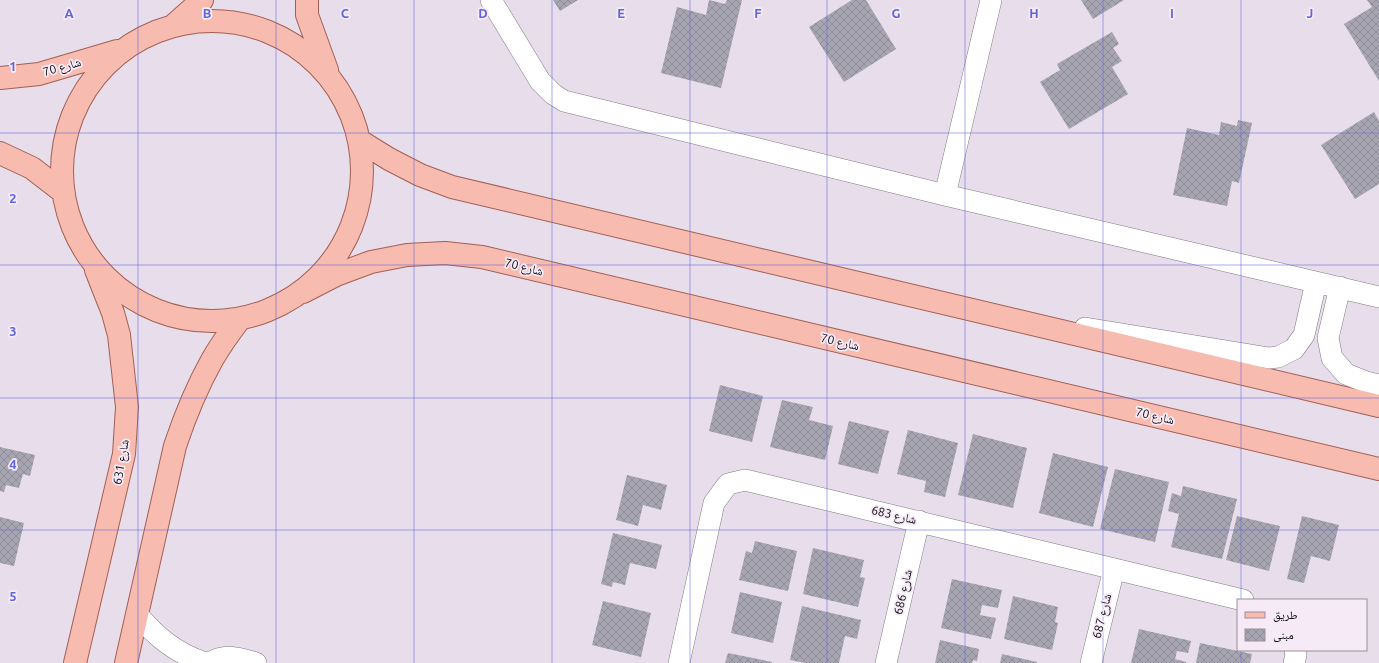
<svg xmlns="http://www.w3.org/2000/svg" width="1379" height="663" viewBox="0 0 1379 663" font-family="Ubuntu,'Noto Naskh Arabic',sans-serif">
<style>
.building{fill:url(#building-cross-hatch)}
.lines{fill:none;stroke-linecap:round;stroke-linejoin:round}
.minor-casing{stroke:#837985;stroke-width:22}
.major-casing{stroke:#a26055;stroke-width:24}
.minor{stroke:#fff;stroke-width:21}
.major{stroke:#f7bbb0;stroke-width:22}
.grid{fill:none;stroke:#6066df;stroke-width:1;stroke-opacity:0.55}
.labels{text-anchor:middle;stroke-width:3.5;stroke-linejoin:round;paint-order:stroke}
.street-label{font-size:12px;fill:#0e0b0f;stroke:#f6eaf7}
.grid-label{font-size:13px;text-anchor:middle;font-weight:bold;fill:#6066df;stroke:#f6eaf7;stroke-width:3.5;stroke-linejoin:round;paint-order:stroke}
</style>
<defs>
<pattern id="building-cross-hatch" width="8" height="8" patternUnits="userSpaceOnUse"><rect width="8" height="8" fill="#a8a5b3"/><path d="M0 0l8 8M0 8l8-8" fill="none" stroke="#8f8d99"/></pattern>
</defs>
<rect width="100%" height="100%" fill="#e8ddea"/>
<!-- building -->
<path class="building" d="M553,0H578L560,11Z
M709,0L725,4L727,0H742L721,88L661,73L677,7L706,15Z
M852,0H866L896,49L844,82L809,27Z
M1081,0H1124L1093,19Z
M1367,0H1379V81L1344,24L1372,7Z
M1112,32L1119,44L1113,48L1122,61L1112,67L1128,94L1069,129L1040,82L1060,70L1057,64Z
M1374,112L1379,121V184L1355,199L1321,145Z
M1238,120L1252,123L1239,183L1232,181L1227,206L1173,195L1187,128L1219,135L1221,122L1237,126Z
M720,385L763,396L752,442L709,431Z
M782,400L813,407L809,420L833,426L825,460L770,447Z
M849,421L889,431L878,474L838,464Z
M908,430L958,443L945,497L924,492L926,481L897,474Z
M973,434L1027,448L1013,508L958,495Z
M0,447L35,455L30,476L23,474L19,488L6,485L4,492L0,491Z
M1053,453L1108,467L1093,527L1039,513Z
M1115,469L1169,482L1155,542L1100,529Z
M627,475L667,485L661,510L643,505L638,526L616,520Z
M1183,486L1237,499L1222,559L1171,547L1179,514L1168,511L1172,493L1181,496Z
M1237,516L1280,526L1269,571L1226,560Z
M1302,516L1339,525L1330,561L1311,556L1304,583L1287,579Z
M0,517L24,523L14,566L0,563Z
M613,533L662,545L656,569L630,563L625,585L613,582L612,587L601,584Z
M755,541L797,551L788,591L739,580L746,551L752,553Z
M813,548L864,560L860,577L865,578L858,607L803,594Z
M952,579L1002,590L998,608L982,605L980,615L996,618L991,639L941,628Z
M740,592L782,602L773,643L731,633Z
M1013,596L1058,607L1055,622L1058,623L1052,650L1004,639Z
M603,601L651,613L641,657L592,645Z
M802,606L861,620L857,639L845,636L839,663H805L790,660Z
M1139,629L1191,641L1188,653L1177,651L1175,659L1186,662V663H1131Z
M940,640L979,649L977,661L973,660L972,663H935Z
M1200,643L1252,654L1250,663H1196Z
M728,653L772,662V663H725Z
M1002,654L1037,662V663H1000Z"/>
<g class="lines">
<defs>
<path id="minor" d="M491,0L540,81L553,94L564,101L945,195L1379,297
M945,195L991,0
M1340,287L1328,338L1332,358L1346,374L1366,382L1379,385
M1085,328L1269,358L1278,357L1294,349L1304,335L1316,282
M137,614C156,637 176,653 205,663
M209,663C226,653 238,658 256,663
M679,663L714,503L728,484L745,480L1243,600
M886,663L919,521
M1091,663L1114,569
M1294,663L1296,655L1295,650"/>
<path id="major" d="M307,0V15L327,70
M62 171a150 150 0 1 1 300 0a150 150 0 1 1-300 0Z
M174,25L202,0
M0,78L39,74L117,51
M360,141L389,159L420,175L452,187L1379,406
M0,153L32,168L63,192
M303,292L336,275L371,262L407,255L445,253L482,257L1379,469
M75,663L124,454L127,407L119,335L113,313L96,270
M126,663L175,446C185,416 197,387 212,360C220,346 230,332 240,319"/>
</defs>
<!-- minor casing -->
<use href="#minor" class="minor-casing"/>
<!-- major casing -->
<use href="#major" class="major-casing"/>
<!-- minor -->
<use href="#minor" class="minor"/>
<!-- major -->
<use href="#major" class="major"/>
</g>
<!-- grid -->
<path class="grid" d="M138,0V663M276,0V663M414,0V663M552,0V663M690,0V663M827,0V663M965,0V663M1103,0V663M1241,0V600M0,133H1379M0,265H1379M0,398H1379M0,530H1379M1241,650V663"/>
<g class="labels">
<!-- street labels -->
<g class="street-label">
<text transform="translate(62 67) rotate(-16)" y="4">شارع 70</text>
<text transform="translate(524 267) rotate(14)" y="4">شارع 70</text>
<text transform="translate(840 342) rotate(13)" y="4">شارع 70</text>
<text transform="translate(1155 416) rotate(13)" y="4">شارع 70</text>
<text transform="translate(121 462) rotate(-80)" y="4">شارع 631</text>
<text transform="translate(894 515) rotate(13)" y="4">شارع 683</text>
<text transform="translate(903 592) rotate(-77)" y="4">شارع 686</text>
<text transform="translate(1102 616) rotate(-76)" y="4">شارع 687</text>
</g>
</g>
<g class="grid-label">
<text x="69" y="18">A</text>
<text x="207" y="18">B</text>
<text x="345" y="18">C</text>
<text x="483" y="18">D</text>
<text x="621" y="18">E</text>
<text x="758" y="18">F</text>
<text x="896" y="18">G</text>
<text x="1034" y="18">H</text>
<text x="1172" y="18">I</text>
<text x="1310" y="18">J</text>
<text x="13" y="71">1</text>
<text x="13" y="203">2</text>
<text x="13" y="336">3</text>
<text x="13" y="469">4</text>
<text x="13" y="601">5</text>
</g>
<!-- legend -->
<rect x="1237" y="599" width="130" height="52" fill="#f6eaf7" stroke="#99919a"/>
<rect x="1245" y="612" width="20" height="6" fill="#f7bbb0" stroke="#99919a"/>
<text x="1273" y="619" font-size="12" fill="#0e0b0f">طريق</text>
<rect x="1245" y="629" width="20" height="12" fill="url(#building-cross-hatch)" stroke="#99919a"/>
<text x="1273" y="639" font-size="12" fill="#0e0b0f">مبنى</text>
</svg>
